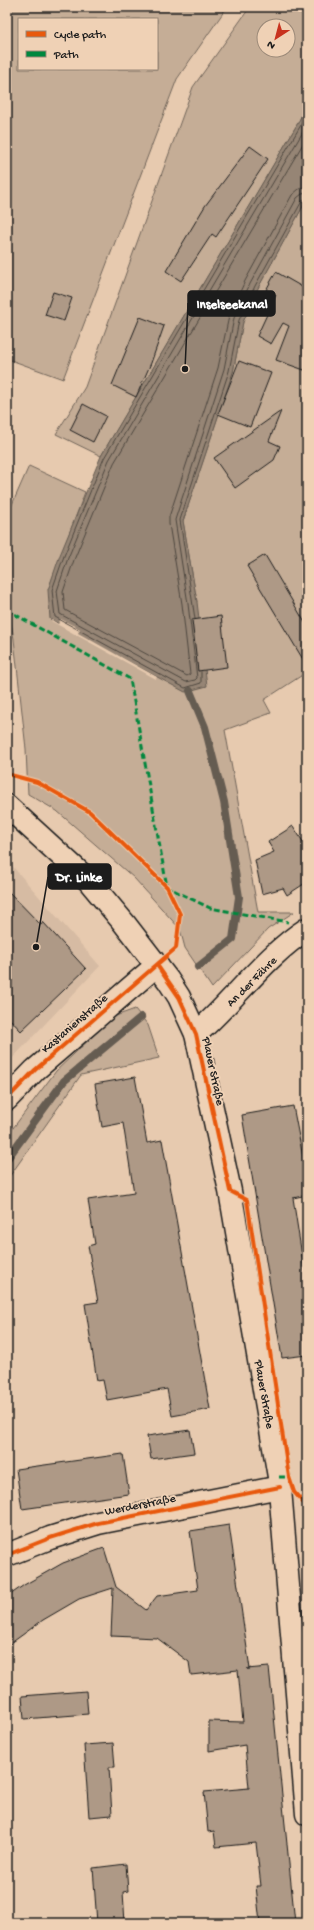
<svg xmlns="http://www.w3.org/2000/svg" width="314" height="1930" viewBox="0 0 314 1930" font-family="'Gochi Hand',sans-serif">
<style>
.built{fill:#d6bba3}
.green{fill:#c5ad96;stroke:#706459;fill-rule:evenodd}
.water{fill:#968574;stroke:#655b51}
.pier{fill:#e7caaf}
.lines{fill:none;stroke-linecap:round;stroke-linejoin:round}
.shore{stroke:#4d463f;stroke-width:1}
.stream{stroke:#655b51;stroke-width:8}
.building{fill:#ae9986;stroke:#1c1c1c}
.street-casing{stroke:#1c1c1c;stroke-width:25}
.secondary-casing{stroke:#1c1c1c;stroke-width:25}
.street{stroke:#efd1b5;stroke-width:22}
.secondary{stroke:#efd1b5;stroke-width:22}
.quiet{stroke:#00873e;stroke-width:3;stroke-dasharray:6 3;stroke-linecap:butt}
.cycleway-casing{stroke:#efd1b5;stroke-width:6}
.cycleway{stroke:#e8590c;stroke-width:4}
.labels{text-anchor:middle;stroke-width:4;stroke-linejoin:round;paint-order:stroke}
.street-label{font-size:12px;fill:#1c1c1c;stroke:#efd1b5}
.leader{fill:none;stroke:#1c1c1c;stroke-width:1.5}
.callout-dot{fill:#1c1c1c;stroke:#efd1b5;stroke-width:1.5}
.callout{fill:#1c1c1c;stroke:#1c1c1c;stroke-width:1.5}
.callout-label{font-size:13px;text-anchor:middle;font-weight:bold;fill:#fff}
</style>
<rect width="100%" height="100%" fill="#e7caaf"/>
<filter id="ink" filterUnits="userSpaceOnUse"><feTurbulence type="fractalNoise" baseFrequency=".025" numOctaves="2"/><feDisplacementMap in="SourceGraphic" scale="8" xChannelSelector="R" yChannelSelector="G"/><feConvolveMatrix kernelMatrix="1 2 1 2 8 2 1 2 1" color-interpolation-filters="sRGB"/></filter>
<g filter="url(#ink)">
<!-- built -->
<path class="built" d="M7,860L100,966L7,1064Z"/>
<!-- green -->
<path class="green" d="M7,7H227L177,79L63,379L8,359ZM19,19H157V69H19Z
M250,7H307V103L298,123L101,456L56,434L85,387L193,87ZM264,26H288V50H264Z
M307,199V672L264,700L271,713L225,730L258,912H294L268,929L212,988L185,948L180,929L134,878L57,811L28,794L26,749L14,639L7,601V516L29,466L85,492L48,590L197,602L183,521L233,372L243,322L258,288Z
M135,1009L148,1025L159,1058L81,1075L7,1180V1136L56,1071L113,1017Z"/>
<!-- water -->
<path class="water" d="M307,103V199L258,288L243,322L233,372L183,521L197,602L207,686L185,692L50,619L48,590L60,555L101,456L298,123Z"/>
<!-- pier -->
<path class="pier" d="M61,619L80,629L78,633L157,677L156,679L51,621L52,620L58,624Z"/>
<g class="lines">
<!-- shore -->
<path class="shore" d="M307,125L109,460L68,558L57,591L60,614L186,682L195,680L197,678L188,604L175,520L224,369L234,318L250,284L297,198L302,194L307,193
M307,137L114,463L74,560L63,592L65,610L187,676L190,674L182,604L169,524V517L218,368L229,316L245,281L292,195L299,189L307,187
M195,619L180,520L229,371L239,320L255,286L302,201L307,198
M201,672V683L185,688L55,617L52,590L64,556L104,458L301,125L307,113"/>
<!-- stream -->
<path class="stream" d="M190,691L205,727L224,802L239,897L233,939L198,967
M7,1159L64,1081L141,1017"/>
</g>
<!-- building -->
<path class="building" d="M250,146L268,159L216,237L212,234L181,281L166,271L205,206Z
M276,272L304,288L305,284H307V371L276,360L289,326L283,323L271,344L257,336L276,295L266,290Z
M53,292L72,298L64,321L45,315Z
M140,317L164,326L151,363L136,397L112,385Z
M239,361L271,373L250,427L218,414Z
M83,404L106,416L93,442L70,430Z
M281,411L269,441L280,446L274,460L235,488L214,458Z
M265,555L307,626V666L247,566Z
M221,616L227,667L198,671L192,620Z
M293,826L307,848V882L287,895L283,888L262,894L255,860L274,852L268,842Z
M7,890L41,925L43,922L86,969L21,1031L7,1016Z
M135,1077L147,1143L162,1140L210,1409L172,1416L167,1389L107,1400L103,1380L97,1381L85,1304L98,1302L88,1246L95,1244L88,1200L134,1193L123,1123L102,1127L95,1084Z
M293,1106L307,1178V1195L293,1198L307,1288V1355L282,1358L242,1115Z
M190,1430L194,1453L151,1459L147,1436Z
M123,1454L129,1494L22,1509L16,1469Z
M229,1525L250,1669H247L269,1667L295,1923H260L256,1886H261L256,1843L216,1847L214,1831L208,1832L204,1792L249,1788L245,1745L209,1751V1721L243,1722L238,1670L191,1675L189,1662L157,1638L111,1636L113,1588L79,1599L43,1620L7,1646V1597L24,1585L63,1563L104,1548L116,1587L146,1610L157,1596L198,1590L190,1531Z
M86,1691L88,1714L24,1719L22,1696Z
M113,1743L115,1767H109L112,1815L89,1817L84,1745Z
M126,1864L128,1891L123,1892L125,1923H97L93,1868Z"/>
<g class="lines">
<defs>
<path id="street" d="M196,1034C234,1001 265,956 307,929
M7,1099L35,1070L157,965
M7,1555L50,1538L98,1523L280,1487"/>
<path id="secondary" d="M7,806L89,881L124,923L168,980L179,997L196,1034L230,1191L279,1477L307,1814"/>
</defs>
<!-- street casing -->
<use href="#street" class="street-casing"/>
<!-- secondary casing -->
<use href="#secondary" class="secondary-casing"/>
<!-- street -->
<use href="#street" class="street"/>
<!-- secondary -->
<use href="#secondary" class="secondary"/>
<!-- quiet -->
<path class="quiet" d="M7,610L130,679L167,887L210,908L288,922
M279,1477H289"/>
<defs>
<path id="cycleway" d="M7,774L37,782L90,812L167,887L180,914L176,948L35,1070L7,1099
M157,965L179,997L196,1034L230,1191L247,1200L289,1477L294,1492L307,1507
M7,1555L50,1538L98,1523L280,1487"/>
</defs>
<!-- cycleway casing -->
<use href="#cycleway" class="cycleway-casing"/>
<!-- cycleway -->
<use href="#cycleway" class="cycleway"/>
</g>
</g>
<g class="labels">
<!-- street labels -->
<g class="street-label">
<text transform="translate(251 981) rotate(-45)" y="4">An der Fähre</text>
<text transform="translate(74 1023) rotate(-41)" y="4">Kastanienstraße</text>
<text transform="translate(214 1071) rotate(78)" y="4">Plauer Straße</text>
<text transform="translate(265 1394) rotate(80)" y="4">Plauer Straße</text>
<text transform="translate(140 1504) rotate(-11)" y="4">Werderstraße</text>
</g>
</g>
<!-- callouts -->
<path class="leader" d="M185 369L188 303M36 947L48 877"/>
<g class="callout-dot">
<circle cx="185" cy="369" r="4"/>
<circle cx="36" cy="947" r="4"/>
</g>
<g class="callout">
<rect x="188" y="291" width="87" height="25" rx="4"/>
<rect x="48" y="864" width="63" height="25" rx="4"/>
</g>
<g class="callout-label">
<text x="232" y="308">Inselseekanal</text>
<text x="79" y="881">Dr. Linke</text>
</g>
<!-- margin -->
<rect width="314" height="1930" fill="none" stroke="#efd1b5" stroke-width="24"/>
<rect x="12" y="12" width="290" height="1906" fill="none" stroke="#1c1c1c" stroke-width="1.5" filter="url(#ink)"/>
<!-- legend -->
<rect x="18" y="18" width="140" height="52" fill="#efd1b5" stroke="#9b8978"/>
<rect x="26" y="31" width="20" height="6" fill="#e8590c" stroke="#9b8978"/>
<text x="54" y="38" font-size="12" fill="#1c1c1c">Cycle path</text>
<rect x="26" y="51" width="20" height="6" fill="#00873e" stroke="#9b8978"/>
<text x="54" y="58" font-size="12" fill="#1c1c1c">Path</text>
<!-- north arrow -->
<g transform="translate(276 38) rotate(216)"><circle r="19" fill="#efd1b5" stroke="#9b8978"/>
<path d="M0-3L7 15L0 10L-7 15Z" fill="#c8321e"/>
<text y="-6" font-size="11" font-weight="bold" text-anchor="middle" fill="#1c1c1c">N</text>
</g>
</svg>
